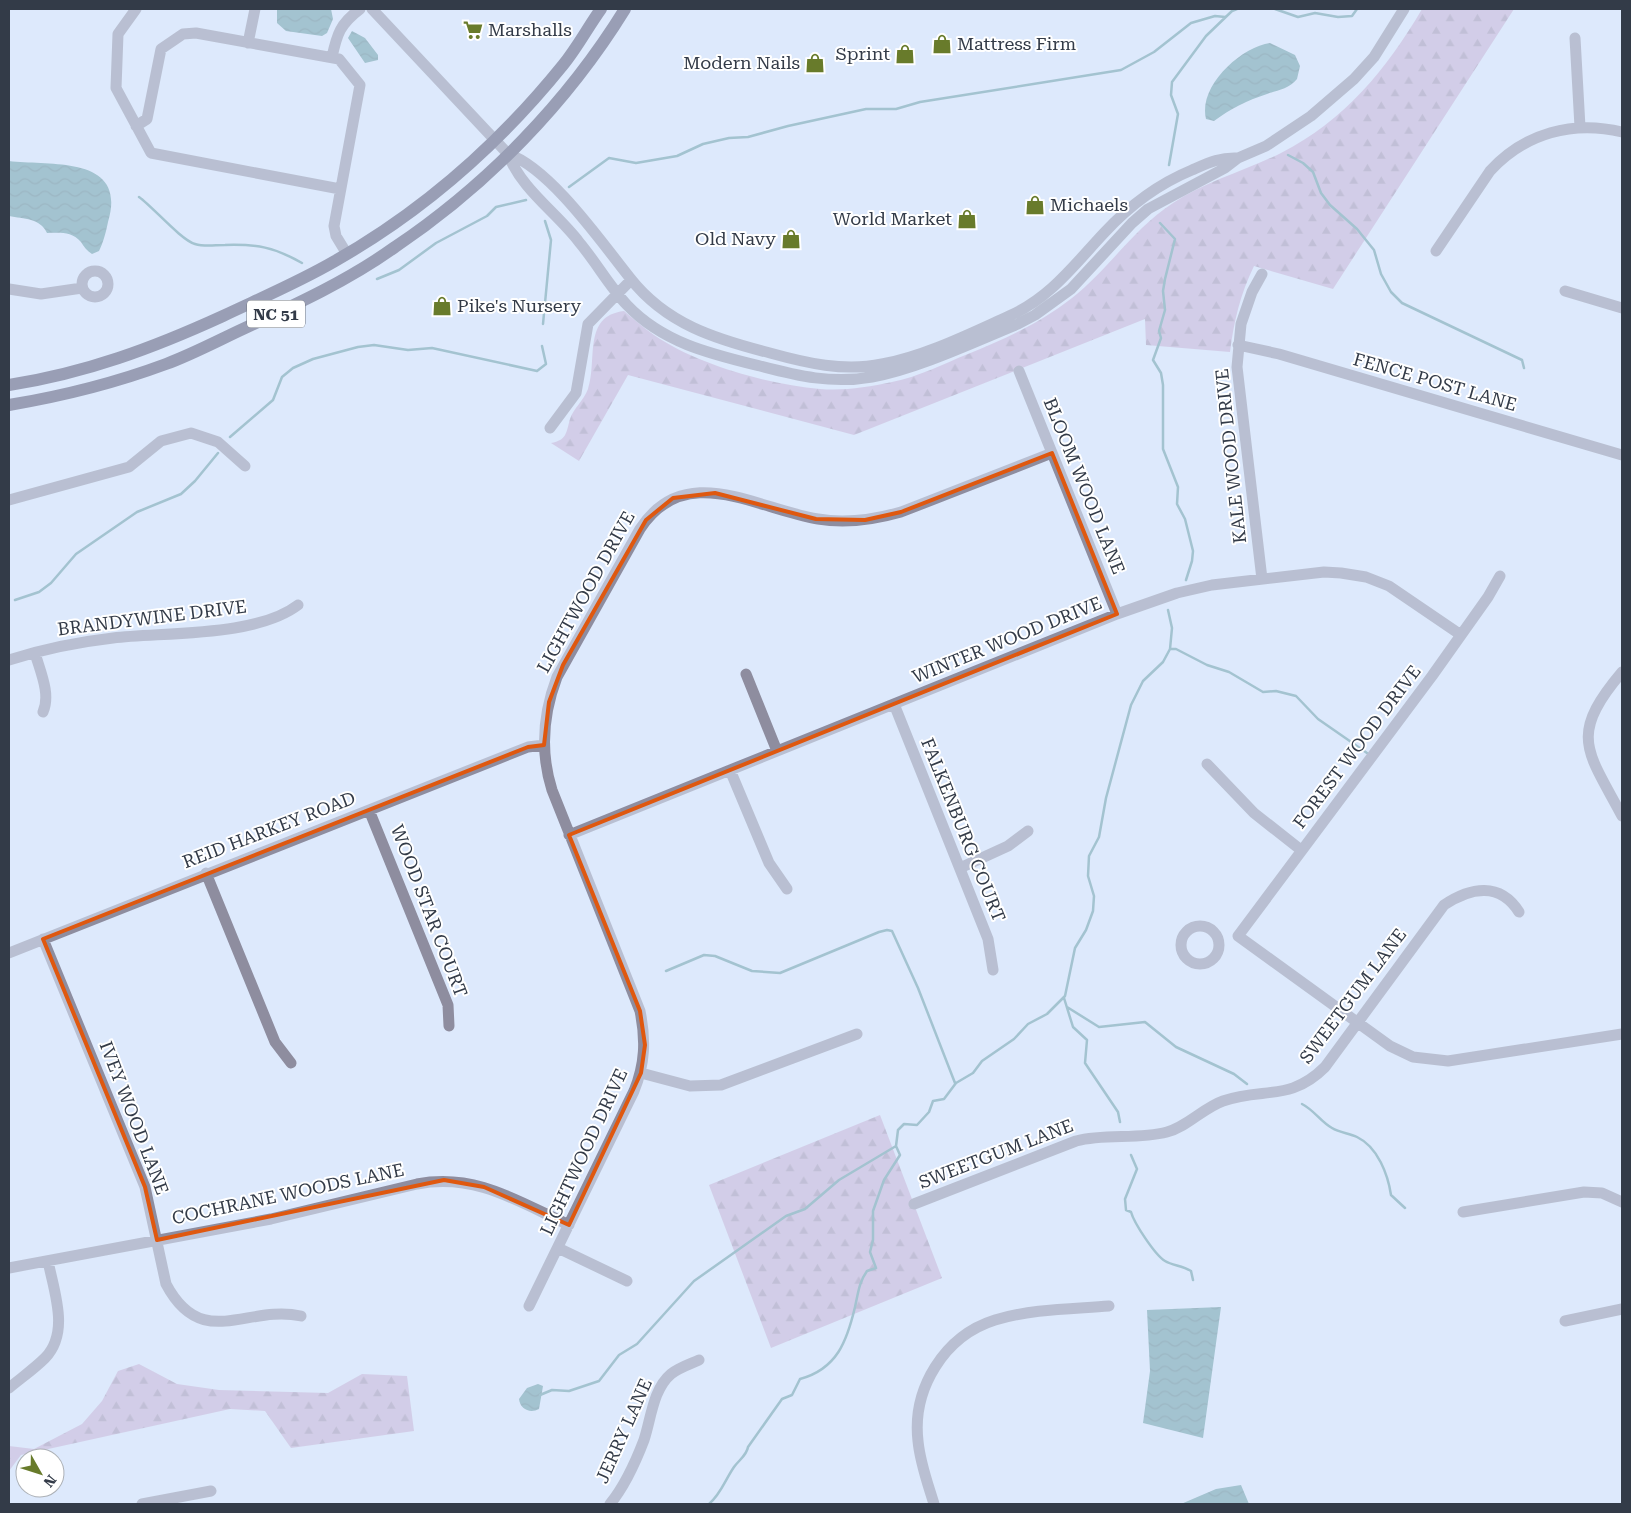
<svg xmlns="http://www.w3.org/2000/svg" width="1631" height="1513" viewBox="0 0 1631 1513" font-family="'Roboto Serif',serif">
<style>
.forest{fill:url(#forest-firs)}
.water{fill:url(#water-waves)}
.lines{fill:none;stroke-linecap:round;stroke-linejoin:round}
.stream{stroke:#5e949b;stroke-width:2.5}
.minor{stroke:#8e8d9f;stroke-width:11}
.major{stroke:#474461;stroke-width:12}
.marked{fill:none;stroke:#df580f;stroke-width:4;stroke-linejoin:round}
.labels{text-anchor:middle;stroke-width:4;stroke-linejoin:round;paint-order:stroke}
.shield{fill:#fff;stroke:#70767f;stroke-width:1}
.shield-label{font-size:16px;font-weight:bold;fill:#333b48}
.poi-label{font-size:18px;fill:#333b48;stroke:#fff;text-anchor:start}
.street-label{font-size:18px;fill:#333b48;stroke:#fff}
</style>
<defs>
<pattern id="forest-firs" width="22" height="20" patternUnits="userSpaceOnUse" patternTransform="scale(1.25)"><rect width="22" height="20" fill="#c6acd0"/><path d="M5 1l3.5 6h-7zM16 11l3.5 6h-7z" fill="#a18dab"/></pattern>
<pattern id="water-waves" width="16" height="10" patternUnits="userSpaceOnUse" patternTransform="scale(1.25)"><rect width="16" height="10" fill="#5e949b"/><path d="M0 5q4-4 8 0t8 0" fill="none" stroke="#4e7a80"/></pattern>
</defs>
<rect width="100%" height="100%" fill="#dde9fc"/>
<!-- forest -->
<path class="forest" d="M1422,9H1514L1333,289L1254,266C1240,295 1234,321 1230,352L1146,345L1145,319L854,435L628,375L579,461L551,443C567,440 566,433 570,419C573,409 584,400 588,389C598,360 582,316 624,311C634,319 644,328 654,335C698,365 767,384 820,389C844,391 868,387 892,382C918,377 943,364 968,354C1005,339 1040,323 1072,298C1109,269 1133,229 1173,203C1206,181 1245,171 1281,153C1344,121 1387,69 1422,9Z
M880,1115L942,1278L771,1348L709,1185Z
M139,1364L177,1384L219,1390L328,1393L362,1374L407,1376L414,1431L291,1448L265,1411L230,1409L21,1455L9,1471V1446L34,1449L82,1424L102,1401L118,1371Z"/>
<!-- water -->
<path class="water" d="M277,9H331L333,19L327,33L322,36L286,31L277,23Z
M352,31L365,38L378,55V60L365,63L348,38Z
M1270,43L1295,55L1300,66L1297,79C1289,89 1278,90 1267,94C1248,100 1230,109 1214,121L1206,119C1198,86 1241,47 1270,43Z
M9,161C51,166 128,155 108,222C106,232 103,243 99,251L92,254C87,251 84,247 81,242C71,231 60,233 47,233C40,218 24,219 9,216Z
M1221,1307L1203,1438L1143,1423L1150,1371L1147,1310Z
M538,1384L543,1386L539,1409C530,1414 520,1409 519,1399L527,1388Z
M1241,1485L1249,1504H1181L1216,1489Z"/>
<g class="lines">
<!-- stream -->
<path class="stream" d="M1275,9L1298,17L1315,13L1338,17L1352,16L1357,9
M1288,155L1303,163L1313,172L1321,193L1330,205L1357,229L1374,250L1381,274L1391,292L1402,303L1522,360L1524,368
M1169,165L1178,114L1171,95L1172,82L1206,36L1232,11L1237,9
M569,187L609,158L636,163L677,156L703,144L729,138L748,137L788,126L866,109H896L920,102L1121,70L1154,52L1191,23L1215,16L1225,17
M139,197C153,207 181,240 195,244C205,247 214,245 225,245C257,244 274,247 302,263
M1160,223L1175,239L1165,279L1163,291L1165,310L1159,331L1161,338L1153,360L1161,373L1163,385V449L1178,487L1177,504L1185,519L1193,551L1192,561L1186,580
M377,279L399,270L436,243L487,216L496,207L526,200
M543,324L551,240L545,221
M230,437L273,400L282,377L293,368L313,359L358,347L374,345L408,350L432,348L537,371L546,364L542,346
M15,600L39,592L51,583L76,554L137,512L181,494L195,481L218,453
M1170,649H1176L1207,665L1229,672L1263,692L1276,691L1296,696L1318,719L1367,753
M666,971L704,955L715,956L752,971L780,973L879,932L887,930L892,931L918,988L955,1083
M1064,998L1073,1027L1087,1040L1085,1063L1118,1112L1120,1122
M1067,1007L1099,1027L1145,1022L1176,1047L1234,1074L1247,1084
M1302,1104C1314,1110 1321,1122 1332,1128C1340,1133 1349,1133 1357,1137C1378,1147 1388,1175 1391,1195L1405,1208
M1131,1155L1137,1169L1125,1199L1126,1210L1131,1212C1134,1223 1155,1255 1165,1261C1173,1266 1182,1265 1191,1271L1193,1280
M540,1395L552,1390L569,1391L599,1381L619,1355L637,1344L694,1281L786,1216L805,1209L839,1180L896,1146L898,1130L904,1124L917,1125L929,1112L933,1101L944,1099L956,1083L973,1073L982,1061L1014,1039L1028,1024L1047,1014L1065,996L1075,948L1086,930L1093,911L1094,896L1088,876L1089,856L1099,837L1106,798L1131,705L1143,681L1163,662L1170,649L1172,628L1168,610
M709,1504C721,1494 725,1480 734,1467C739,1460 747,1455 748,1447L782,1399L792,1395L800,1379C837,1369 847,1341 855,1307C858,1294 859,1282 867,1271L876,1268L870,1252L873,1240V1211L884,1180L900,1155L896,1146"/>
<!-- minor -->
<path class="minor" d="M136,9L118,34L116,88L151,153L340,189
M372,9L508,154C521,189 557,213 579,242C596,262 609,286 627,305C663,343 711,354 760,366C798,376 832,384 872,377C917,369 974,342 1018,324L1035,315L1071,289L1132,223L1148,209L1225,168L1238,158L1266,146L1311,116L1354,79L1374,57L1404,9
M1575,38L1580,127
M248,43L255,9
M332,57C337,34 340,24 360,9
M136,126L147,119L161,49L183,34L196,33L339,59L360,85L334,226L336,236L347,254
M508,154C550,168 602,243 630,278C666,324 715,339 770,353C806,363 844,372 882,364C925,356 969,334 1009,316C1050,298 1074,265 1104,233C1129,206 1158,184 1192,170C1208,163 1220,157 1238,158
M1436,251L1490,171C1525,133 1573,120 1622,132
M82 284a13 13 0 1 1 26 0a13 13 0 1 1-26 0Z
M1262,274L1252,292L1241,324L1237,367L1262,579
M9,289L41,294L82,288
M1565,291L1622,308
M1238,345L1279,354L1622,455
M1019,371L1117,614
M550,428L576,393L588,324L631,280
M9,500L129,467L161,441L191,433L218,442L245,466
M35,653C40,671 51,694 43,712
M9,660C43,649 78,642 113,638C165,632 256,637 298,605
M1622,672C1568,736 1587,750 1622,816
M746,674L777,751
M894,704L988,939L993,970
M1207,764L1254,813L1301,850
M730,770L769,863L787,889
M369,810L448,1005L449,1026
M569,835L1117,614L1177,593L1212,585L1324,572L1341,573L1366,577L1389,586L1461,635
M960,868L1008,846L1028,831
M206,873L275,1042L291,1063
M1181 945a19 19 0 1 1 38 0a19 19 0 1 1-38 0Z
M1238,936L1432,676L1488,597L1500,576
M1238,936L1390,1046L1413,1057L1448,1061L1622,1034
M43,939L145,1187L166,1284C202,1352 247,1304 301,1316
M9,953L528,747L544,745
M641,1073L690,1086L721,1085L857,1034
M914,1204L1076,1141C1106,1133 1137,1140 1167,1132C1187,1127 1203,1108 1223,1101C1263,1087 1290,1102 1325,1067L1444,905C1471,887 1500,882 1519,912
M1463,1212L1584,1192L1602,1193L1622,1202
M558,1248L627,1281
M9,1268L271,1219L417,1184C476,1173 517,1201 569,1225
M529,1306L634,1091C645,1064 646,1040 640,1011L552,790C540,752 543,714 557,677L640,529C685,460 756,509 818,519C846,524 873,520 901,512L1052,453
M1565,1321L1622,1309
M9,1388C21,1378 34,1369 45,1358C70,1332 54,1292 48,1261
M142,1504L211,1491
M610,1504C624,1487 636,1461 644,1440C651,1419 653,1389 671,1374C678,1368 690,1364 699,1360
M934,1504C928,1484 920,1463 918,1441C912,1389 944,1336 995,1320C1031,1309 1071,1309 1109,1306"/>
<!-- major -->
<path class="major" d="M9,385C86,373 153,348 223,316C261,298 299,282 335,261C423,211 500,143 563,65C577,48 588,27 601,9
M9,405C63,396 115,383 166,364C193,354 219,340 245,328C297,304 349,280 395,247C487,185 567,103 625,9"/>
</g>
<!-- marked area -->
<path d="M0 0H1631V1513H0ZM1052,453L1117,614L569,835L640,1011L645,1045L641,1073L569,1225L484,1187L444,1180L157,1240L145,1187L43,939L528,747L544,745L549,702L563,665L646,520L673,498L715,493L816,519L865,520L901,512Z" fill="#dde9fc" fill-opacity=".55" fill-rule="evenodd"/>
<path class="marked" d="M1052,453L1117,614L569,835L640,1011L645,1045L641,1073L569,1225L484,1187L444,1180L157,1240L145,1187L43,939L528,747L544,745L549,702L563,665L646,520L673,498L715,493L816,519L865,520L901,512Z"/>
<!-- icons -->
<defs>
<symbol id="supermarket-bare" viewBox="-9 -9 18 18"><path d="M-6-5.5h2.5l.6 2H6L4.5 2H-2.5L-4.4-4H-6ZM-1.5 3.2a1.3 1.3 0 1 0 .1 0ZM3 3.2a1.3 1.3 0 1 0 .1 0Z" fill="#687b2b" stroke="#fff" stroke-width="2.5" paint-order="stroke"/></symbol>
<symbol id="shop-bare" viewBox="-9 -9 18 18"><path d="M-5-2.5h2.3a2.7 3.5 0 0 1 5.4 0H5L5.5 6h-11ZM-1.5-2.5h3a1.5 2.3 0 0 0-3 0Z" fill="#687b2b" stroke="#fff" stroke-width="2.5" paint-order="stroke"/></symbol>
</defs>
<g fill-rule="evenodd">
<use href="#supermarket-bare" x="459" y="16" width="28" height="28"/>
<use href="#shop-bare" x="928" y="30" width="28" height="28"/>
<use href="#shop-bare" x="891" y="40" width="28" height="28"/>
<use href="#shop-bare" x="801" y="49" width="28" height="28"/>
<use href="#shop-bare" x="1021" y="191" width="28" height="28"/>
<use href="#shop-bare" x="953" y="205" width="28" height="28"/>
<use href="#shop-bare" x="777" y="225" width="28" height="28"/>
<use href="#shop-bare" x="428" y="292" width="28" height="28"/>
</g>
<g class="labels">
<!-- shield labels -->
<rect class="shield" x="247" y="300.5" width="58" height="27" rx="4"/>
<g class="shield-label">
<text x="276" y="320">NC 51</text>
</g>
<!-- poi labels -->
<g class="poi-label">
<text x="488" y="36">Marshalls</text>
<text x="957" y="50">Mattress Firm</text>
<text x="890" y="60" text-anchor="end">Sprint</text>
<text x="800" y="69" text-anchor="end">Modern Nails</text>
<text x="1050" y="211">Michaels</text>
<text x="952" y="225" text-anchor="end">World Market</text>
<text x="776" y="245" text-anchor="end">Old Navy</text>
<text x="457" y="312">Pike's Nursery</text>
</g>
<!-- street labels -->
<g class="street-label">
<text transform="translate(1435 382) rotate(16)" y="6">FENCE POST LANE</text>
<text transform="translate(1231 456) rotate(-96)" y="6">KALE WOOD DRIVE</text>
<text transform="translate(1084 486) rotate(68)" y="6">BLOOM WOOD LANE</text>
<text transform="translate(586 592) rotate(-61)" y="6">LIGHTWOOD DRIVE</text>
<text transform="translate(152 618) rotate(-7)" y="6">BRANDYWINE DRIVE</text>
<text transform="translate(1007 640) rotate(-22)" y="6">WINTER WOOD DRIVE</text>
<text transform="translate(1357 747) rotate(-53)" y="6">FOREST WOOD DRIVE</text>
<text transform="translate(269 830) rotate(-21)" y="6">REID HARKEY ROAD</text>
<text transform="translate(963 830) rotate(68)" y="6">FALKENBURG COURT</text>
<text transform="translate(429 911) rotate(69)" y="6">WOOD STAR COURT</text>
<text transform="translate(1353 996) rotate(-53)" y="6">SWEETGUM LANE</text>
<text transform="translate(134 1118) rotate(69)" y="6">IVEY WOOD LANE</text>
<text transform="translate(584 1152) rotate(-65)" y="6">LIGHTWOOD DRIVE</text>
<text transform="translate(996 1154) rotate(-21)" y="6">SWEETGUM LANE</text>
<text transform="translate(288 1194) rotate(-12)" y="6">COCHRANE WOODS LANE</text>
<text transform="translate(624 1431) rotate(-66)" y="6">JERRY LANE</text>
</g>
</g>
<!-- border -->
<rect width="1631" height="1513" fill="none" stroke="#333b48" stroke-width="20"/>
<!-- north arrow -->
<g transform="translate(40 1473) rotate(129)"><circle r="24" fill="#ffffff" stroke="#adb1b6"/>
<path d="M0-4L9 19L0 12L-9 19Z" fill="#687b2b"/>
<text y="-8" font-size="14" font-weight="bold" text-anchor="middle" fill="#333b48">N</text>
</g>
</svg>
